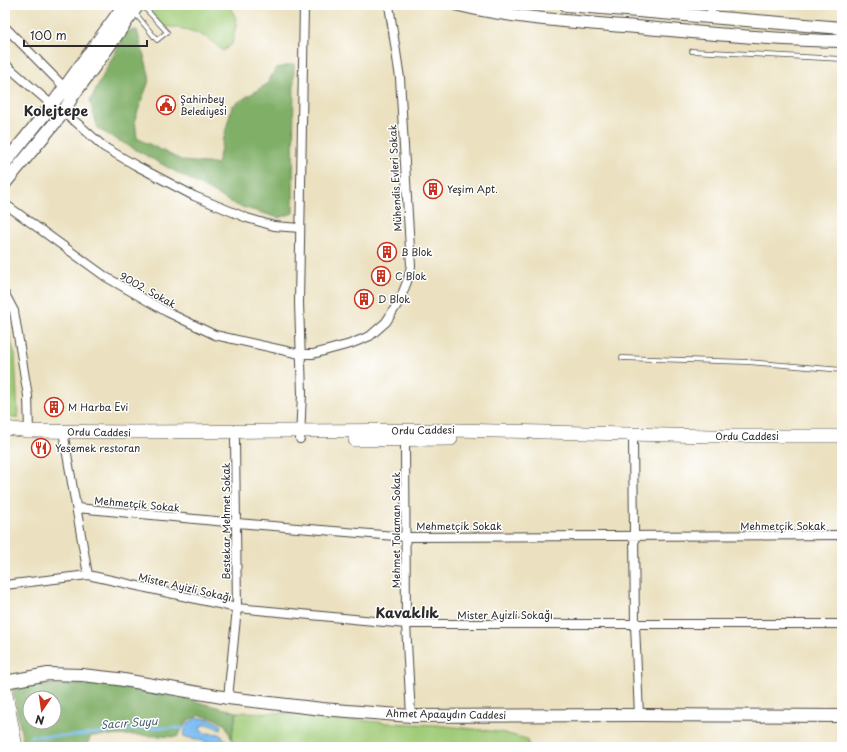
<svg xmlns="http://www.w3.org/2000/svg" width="847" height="752" viewBox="0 0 847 752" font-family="'Playpen Sans',sans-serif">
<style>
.green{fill:#a0cb77;stroke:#667b51}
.forest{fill:#80af68;stroke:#566d4a;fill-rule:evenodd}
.water{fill:#7ebef3;stroke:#54748f}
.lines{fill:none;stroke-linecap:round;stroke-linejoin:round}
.stream{stroke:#7ebef3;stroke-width:2.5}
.lane-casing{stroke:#484641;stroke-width:5.5}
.street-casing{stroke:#484641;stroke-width:10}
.secondary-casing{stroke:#484641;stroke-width:14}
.primary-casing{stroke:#484641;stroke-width:14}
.lane{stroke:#fff;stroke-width:4}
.street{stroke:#fff;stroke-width:8}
.secondary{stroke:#fff;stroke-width:12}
.primary{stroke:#fff;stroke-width:13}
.labels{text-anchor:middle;stroke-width:3;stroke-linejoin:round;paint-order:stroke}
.poi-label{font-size:10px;fill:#2b2b2b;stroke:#fff;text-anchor:start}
.street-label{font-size:10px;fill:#2b2b2b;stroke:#fff}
.water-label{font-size:11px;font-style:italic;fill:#485e71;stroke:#fff}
.district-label{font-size:14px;font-weight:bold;fill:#2b2b2b;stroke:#fff}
</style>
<rect width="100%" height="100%" fill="#fff"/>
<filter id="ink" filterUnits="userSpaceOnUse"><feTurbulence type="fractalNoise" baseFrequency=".025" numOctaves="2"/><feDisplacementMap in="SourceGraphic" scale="8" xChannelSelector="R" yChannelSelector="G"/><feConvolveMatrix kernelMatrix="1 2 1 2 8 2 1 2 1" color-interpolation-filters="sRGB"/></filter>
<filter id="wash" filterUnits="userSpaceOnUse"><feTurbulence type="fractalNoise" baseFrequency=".012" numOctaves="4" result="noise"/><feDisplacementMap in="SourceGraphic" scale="16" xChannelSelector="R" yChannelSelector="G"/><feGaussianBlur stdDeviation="0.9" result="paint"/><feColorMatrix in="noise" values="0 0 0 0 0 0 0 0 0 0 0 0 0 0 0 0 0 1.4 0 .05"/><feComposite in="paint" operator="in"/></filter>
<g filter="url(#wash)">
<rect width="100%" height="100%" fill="#ebe1c0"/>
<!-- green -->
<path class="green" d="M147,5H229L237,20L232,44L223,51C202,31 189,29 162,26Z
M5,317L15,355L18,417H5Z
M237,712L286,713L388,723L437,725L500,732L527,739L529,747H237L231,738Z"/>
<!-- forest -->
<path class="forest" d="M137,30L150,78L135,119L137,138L183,161L217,164L232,106L267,84L276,68L294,64L293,213L279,218L236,205L98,129L90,101L126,31Z
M106,684L186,699L237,712L231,738L226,726L216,719L200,715L188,720L177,737L135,735L91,736L86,747H24L12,686ZM30,698H54V722H30Z"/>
<!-- water -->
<path class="water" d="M196,718C205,718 215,719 222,726L221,729L206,724L201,726L200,729L205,733L219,734L234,747H212L203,741L183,736L188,723Z"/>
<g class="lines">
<!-- stream -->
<path class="stream" d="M31,736H71L146,728H186"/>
</g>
</g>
<g filter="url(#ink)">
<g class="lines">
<defs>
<path id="lane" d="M135,13L157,40L167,32L142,5
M692,51L842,59
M622,358L748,362L842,370"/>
<path id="street" d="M710,18L712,5
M5,27L68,91
M5,64L52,105L77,123L104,147L135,165L194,196L247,218L274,226L300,228
M5,204L106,277L167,312L215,335L300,354H313L350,344L370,336L386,322L400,300L408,279L411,266L400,78L389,5
M5,294L14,311L28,396L29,431
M64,437L88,575
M300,439L302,393L299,303L304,5
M633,440L635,625L639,715
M405,441L406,624L411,716
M77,508L237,523L407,537L842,535
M5,585L88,575L237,608L406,624H842
M228,698L237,608L235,440"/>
<path id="secondary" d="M459,5C516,19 577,22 636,27C705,33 773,40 842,41
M566,5L842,28
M5,163L52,105L124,5
M5,183L63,113L72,97L102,56L138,5
M5,682L48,674L82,675L118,679L228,698L322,709L411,716L639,715L842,716"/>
<path id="primary" d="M5,428L29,431L132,432L456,430L710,436H842
M355,440L451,439
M5,689L16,747"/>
</defs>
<!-- lane casing -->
<use href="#lane" class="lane-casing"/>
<!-- street casing -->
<use href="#street" class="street-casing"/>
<!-- secondary casing -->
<use href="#secondary" class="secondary-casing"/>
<!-- primary casing -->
<use href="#primary" class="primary-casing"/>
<!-- lane -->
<use href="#lane" class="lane"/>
<!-- street -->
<use href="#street" class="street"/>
<!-- secondary -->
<use href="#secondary" class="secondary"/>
<!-- primary -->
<use href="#primary" class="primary"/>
</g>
</g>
<!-- icons -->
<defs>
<symbol id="civic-ring" viewBox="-11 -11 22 22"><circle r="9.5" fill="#fff" stroke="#c8321e" stroke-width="1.5"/><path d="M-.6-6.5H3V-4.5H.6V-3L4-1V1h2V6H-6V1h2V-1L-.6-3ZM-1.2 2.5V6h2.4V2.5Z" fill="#c8321e"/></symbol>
<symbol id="building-ring" viewBox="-11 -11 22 22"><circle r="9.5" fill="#fff" stroke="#c8321e" stroke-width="1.5"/><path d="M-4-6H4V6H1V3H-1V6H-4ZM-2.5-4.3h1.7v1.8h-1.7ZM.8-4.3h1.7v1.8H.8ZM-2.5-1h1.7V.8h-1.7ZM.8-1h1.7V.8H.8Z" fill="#c8321e"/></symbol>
<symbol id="restaurant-ring" viewBox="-11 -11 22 22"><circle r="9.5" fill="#fff" stroke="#c8321e" stroke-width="1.5"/><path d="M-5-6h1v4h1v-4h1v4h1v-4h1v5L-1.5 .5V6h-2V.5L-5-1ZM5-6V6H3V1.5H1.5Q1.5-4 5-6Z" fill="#c8321e"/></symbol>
</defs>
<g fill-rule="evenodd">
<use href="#civic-ring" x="155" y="94" width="22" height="22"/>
<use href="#building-ring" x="422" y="178" width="22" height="22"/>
<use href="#building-ring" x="376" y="241" width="22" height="22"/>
<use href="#building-ring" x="370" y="265" width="22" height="22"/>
<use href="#building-ring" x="353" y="288" width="22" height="22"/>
<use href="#building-ring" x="43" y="396" width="22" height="22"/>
<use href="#restaurant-ring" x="30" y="437" width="22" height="22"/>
</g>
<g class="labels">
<!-- poi labels -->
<g class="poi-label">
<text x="180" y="103">Şahinbey<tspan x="180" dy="12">Belediyesi</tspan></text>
<text x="447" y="193">Yeşim Apt.</text>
<text x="401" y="256">B Blok</text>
<text x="395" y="280">C Blok</text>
<text x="378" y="303">D Blok</text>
<text x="68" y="411">M Harba Evi</text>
<text x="55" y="452">Yesemek restoran</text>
</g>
<!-- street labels -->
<g class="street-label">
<text transform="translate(395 178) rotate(-93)" y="4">Mühendis Evleri Sokak</text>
<text transform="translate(148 290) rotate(29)" y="4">9002. Sokak</text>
<text transform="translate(423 430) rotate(-1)" y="4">Ordu Caddesi</text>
<text transform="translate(99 432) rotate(1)" y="4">Ordu Caddesi</text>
<text x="747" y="440">Ordu Caddesi</text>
<text transform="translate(137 504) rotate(5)" y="4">Mehmetçik Sokak</text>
<text transform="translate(226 521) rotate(-90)" y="4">Bestekar Mehmet Sokak</text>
<text x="459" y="530">Mehmetçik Sokak</text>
<text x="783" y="530">Mehmetçik Sokak</text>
<text transform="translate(396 530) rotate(-90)" y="4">Mehmet Tolaman Sokak</text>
<text transform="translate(185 587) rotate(13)" y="4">Mister Ayizli Sokağı</text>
<text x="505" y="619">Mister Ayizli Sokağı</text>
<text transform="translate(446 714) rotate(1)" y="4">Ahmet Apaaydın Caddesi</text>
</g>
<!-- water labels -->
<g class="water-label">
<text transform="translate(129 723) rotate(-4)" y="4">Sacır Suyu</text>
</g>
<!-- district labels -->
<g class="district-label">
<text x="56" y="116">Kolejtepe</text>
<text x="407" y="618">Kavaklık</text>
</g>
</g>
<!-- margin -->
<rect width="847" height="752" fill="none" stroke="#fff" stroke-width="20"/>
<!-- north arrow -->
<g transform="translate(42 710) rotate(193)"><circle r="19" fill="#ffffff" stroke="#aaaaaa"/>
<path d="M0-3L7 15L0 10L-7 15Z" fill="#c8321e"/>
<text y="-6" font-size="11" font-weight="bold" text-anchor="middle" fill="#2b2b2b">N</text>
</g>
<!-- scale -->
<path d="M24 40v6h123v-6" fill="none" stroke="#2b2b2b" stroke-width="2"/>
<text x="30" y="40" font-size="12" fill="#2b2b2b" stroke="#ffffff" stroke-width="3" paint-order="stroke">100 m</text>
</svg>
